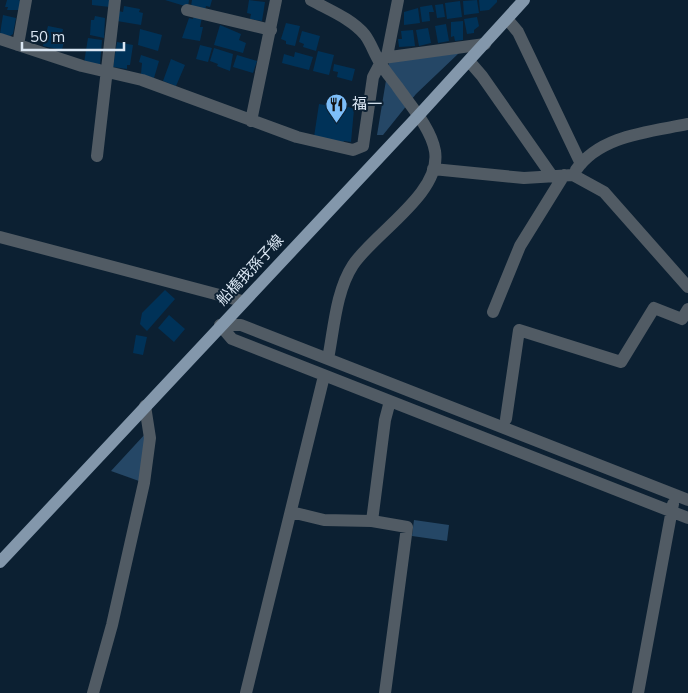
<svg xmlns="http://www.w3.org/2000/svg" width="688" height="693" viewBox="0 0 688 693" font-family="Mulish,'Noto Sans JP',sans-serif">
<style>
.green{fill:#254766}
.building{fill:#003258}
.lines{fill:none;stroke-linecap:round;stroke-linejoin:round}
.minor{stroke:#515b64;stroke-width:12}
.major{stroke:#8397ab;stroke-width:12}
.labels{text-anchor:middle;stroke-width:4;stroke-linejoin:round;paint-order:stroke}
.poi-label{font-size:15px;fill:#dae6f3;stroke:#0c2032;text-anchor:start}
.street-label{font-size:15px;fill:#dae6f3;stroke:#0c2032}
</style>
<rect width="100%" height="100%" fill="#0c2032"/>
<!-- green -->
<path class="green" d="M459,53L416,94L383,135H377L389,62Z
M146,433L139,481L111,471Z
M414,520L449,525L447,541L412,536Z"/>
<!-- building -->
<path class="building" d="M7,0H19L22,3L20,10H7L8,7H5Z
M92,0H110V7L92,5Z
M165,0H189L188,7Z
M192,0H212L210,7L206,6L205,10L191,6Z
M249,0L265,2L262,21L250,19L251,14L247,13Z
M477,0L479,13L464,15L463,1Z
M479,0H497V2L489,10L480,11Z
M460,1L462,17L447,19L445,3Z
M443,4L445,17L437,18L435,5Z
M432,5L434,12H429L430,21L422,22L420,7Z
M124,6L140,9L139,12L143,13L141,25L117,21L118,11L123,12Z
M418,8L420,23L404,25V12Z
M3,15L16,18L13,34L10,36L0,34Z
M194,15L202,17L200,27H203L200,41L182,38L189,18L193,19Z
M95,16L105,18L104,38L90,35L91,20H94Z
M477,17L479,26L474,30V33L467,34L464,19Z
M463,21V40L455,41L454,36L451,37V22Z
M286,23L300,26L295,46L286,44V41L281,39Z
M446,24L449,41L438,43L435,26Z
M220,25L241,34L239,40L246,43L243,53L214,45Z
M48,26L63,29L61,40L64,41L62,50L43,46Z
M428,28L431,43L419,46L416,30Z
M140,29L162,35L158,51L138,45Z
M413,30L415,46L399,47L398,39H402L401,31Z
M302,31L320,36L316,51L303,47L304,44L299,42Z
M88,38L102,40L100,65L84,63Z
M117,42L133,45L130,65H127V69L113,67Z
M200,45L212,48L208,62L196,59Z
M214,48L233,54L230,71L217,66L218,64L210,61Z
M318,51L334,55L329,75L313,71Z
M295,52L313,57L309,70L282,63L284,54L294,57Z
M141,55L159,61L154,78L141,74L142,63L139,62Z
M237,55L257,61L253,73L233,67Z
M171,59L185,65L176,86L163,81Z
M334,64L355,69L352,81L337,77L338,72L333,71Z
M319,104L336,107L340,104L354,109L351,142L344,141L343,143L314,137Z
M165,290L175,299L147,331L140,324L142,313Z
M169,315L185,329L174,342L158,328Z
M136,335L147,337L143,355L133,353Z"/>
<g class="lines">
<!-- minor -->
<path class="minor" d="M311,0C329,10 352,19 365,35C371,43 374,53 379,61C384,70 391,78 397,86C410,105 431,128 435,151C442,193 374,233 353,265C336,291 334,328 328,359
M187,10L271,30
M507,19L518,32L581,164
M0,39L82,66L142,80L297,137L353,150L363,146L373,77L383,58L485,44
M18,45L26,0
M387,56L398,0
M469,61L482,76L552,176
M251,121L276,0
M97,156L115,0
M433,169L524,178L573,175L604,192L688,287
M576,170C600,135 649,132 688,124
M0,237L242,301
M493,312L520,246L564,175
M220,325L232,339L688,518
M220,325H241L688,500
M506,419L519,330L621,362L654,308L682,319L688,309
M291,512L324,520L372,521L407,527L385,693
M372,521L385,420L390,401
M93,693L112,625L144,483L150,438L145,406
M246,693L324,376
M638,693L673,504"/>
<!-- major -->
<path class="major" d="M0,562L418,116L524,0"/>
</g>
<!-- icons -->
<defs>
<symbol id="restaurant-pin" viewBox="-11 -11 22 30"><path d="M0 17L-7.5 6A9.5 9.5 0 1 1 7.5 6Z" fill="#7dbef9" stroke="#0c2032"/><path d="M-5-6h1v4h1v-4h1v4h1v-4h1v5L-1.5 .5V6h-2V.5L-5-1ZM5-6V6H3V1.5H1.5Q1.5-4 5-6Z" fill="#111"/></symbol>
</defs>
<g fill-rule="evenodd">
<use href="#restaurant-pin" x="324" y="92" width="25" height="34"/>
</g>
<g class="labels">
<!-- poi labels -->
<g class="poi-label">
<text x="352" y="109">福一</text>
</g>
<!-- street labels -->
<g class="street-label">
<text transform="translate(250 270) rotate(-47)" y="5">船橋我孫子線</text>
</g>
</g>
<!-- scale -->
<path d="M22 42v8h102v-8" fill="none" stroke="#dae6f3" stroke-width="2.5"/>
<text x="30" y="42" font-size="15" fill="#dae6f3" stroke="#0c2032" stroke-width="4" paint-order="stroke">50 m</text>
</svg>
